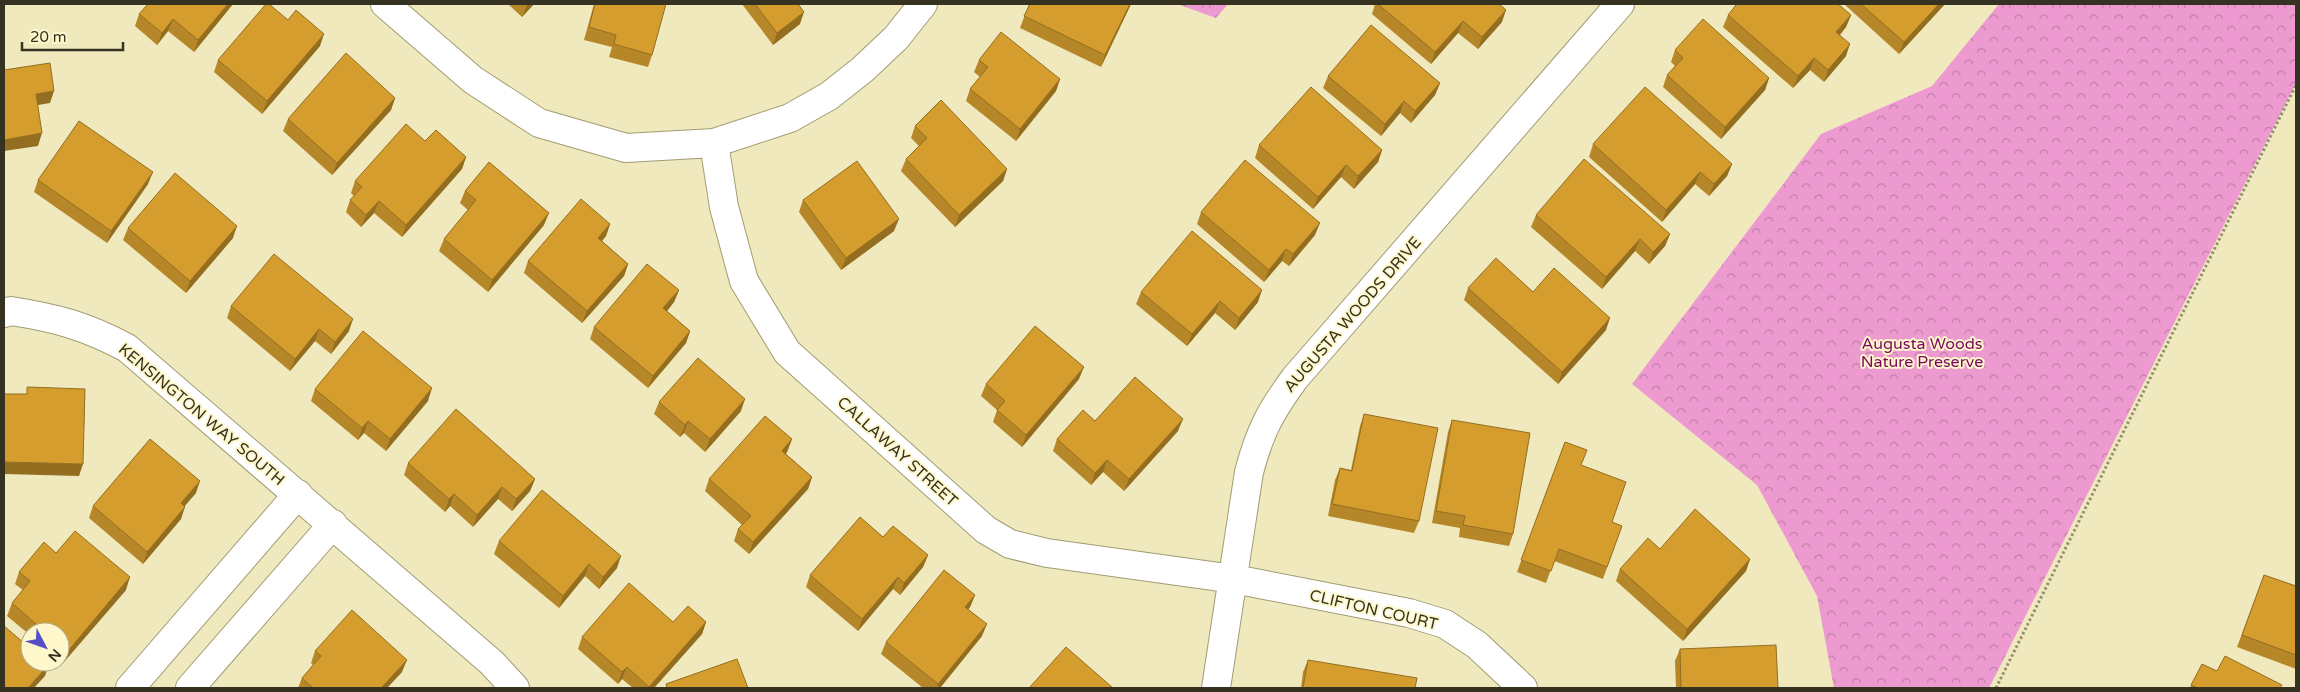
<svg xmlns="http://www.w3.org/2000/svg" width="2300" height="692" viewBox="0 0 2300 692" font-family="'Varela Round',sans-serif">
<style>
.park{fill:url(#park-crowns)}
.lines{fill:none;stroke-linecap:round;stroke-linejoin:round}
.minor-casing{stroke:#a29c73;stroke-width:30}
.path{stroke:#948f71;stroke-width:3;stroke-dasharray:2.5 2.5;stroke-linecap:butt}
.minor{stroke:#fff;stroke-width:28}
.wall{fill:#b68728}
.shaded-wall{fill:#946e20}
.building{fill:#d49d2e;stroke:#946e20}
.labels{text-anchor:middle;stroke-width:4;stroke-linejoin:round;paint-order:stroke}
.street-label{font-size:16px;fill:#353221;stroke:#fdf7cb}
.park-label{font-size:16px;fill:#7b0761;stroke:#fdf7cb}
</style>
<defs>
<pattern id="park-crowns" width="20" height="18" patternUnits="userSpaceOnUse" patternTransform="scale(1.25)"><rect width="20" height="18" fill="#ed9ad1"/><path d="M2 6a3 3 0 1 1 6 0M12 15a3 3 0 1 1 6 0" fill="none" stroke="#c17ea9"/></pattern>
</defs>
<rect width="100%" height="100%" fill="#f0e9be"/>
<!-- park -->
<path class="park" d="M1177,4H1228L1216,18Z
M1999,4H2296V83L1989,688H1834L1817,596L1757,485L1632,384L1821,134L1932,86Z"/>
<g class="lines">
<defs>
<path id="minor" d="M385,4L473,80L539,123L626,148L714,143L790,118L829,96L862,70L896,38L923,4
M714,143L724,207L744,281L787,352L986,530L1010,544L1047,553L1234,579L1409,613L1445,624L1477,645L1523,688
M4,313L11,311C56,318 86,326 127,348L492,663L515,688
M130,688L298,494
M190,688L333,524
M1216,688L1249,472C1260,431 1270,412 1295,378L1620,4"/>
</defs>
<!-- minor casing -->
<use href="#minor" class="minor-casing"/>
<!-- path -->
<path class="path" d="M1996,688L2296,85"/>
<!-- minor -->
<use href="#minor" class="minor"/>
</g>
<!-- wall -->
<path class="wall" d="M148,4H233L194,52L168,31L157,45L135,26L139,14Z
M508,4H534L522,17Z
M594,4H666L652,55L648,67L609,57L612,47L584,40Z
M742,4H799L800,24L773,45Z
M1029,4H1131L1101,67L1020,28Z
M1375,4H1378L1502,22L1478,49L1458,33L1431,64L1372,14Z
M1735,4H1838L1851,15L1846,27L1840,35L1846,56L1824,82L1810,70L1793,88L1723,27L1728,15L1736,5Z
M1844,4H1945L1899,54Z
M320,46L262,114L214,72L218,60Z
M1675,50L1769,78L1765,90L1721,139L1663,87L1667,75L1675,66L1671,62Z
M979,60L1060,79L1056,91L1016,141L966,101L970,89L980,77L974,72Z
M1328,76L1440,83L1435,95L1411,123L1400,113L1381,136L1323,88Z
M395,98L391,110L332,175L283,131L288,119Z
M915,126L1007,169L1003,181L955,227L901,171L906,159L919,146L911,138Z
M425,141L466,157L462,169L402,237L374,213L361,227L346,212L350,200L354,196L351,193L355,181Z
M1593,144L1732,164L1727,176L1709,196L1695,184L1662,222L1589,157Z
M1259,145L1382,150L1378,162L1354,189L1341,177L1313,209L1255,158Z
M38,180L148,184L107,243L34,192Z
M465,191L544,225L488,292L439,251L444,239L468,210L460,203Z
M803,200L894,231L841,270L799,212Z
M1201,212L1315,235L1289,266L1282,261L1264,282L1197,224Z
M1536,215L1670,234L1665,246L1649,264L1635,251L1602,289L1531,227Z
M610,224L606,236L602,241L628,264L624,276L582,323L524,273L528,261Z
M128,228L233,238L186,293L123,240Z
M1468,288L1533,292L1606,330L1558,384L1464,300Z
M679,290L674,302L667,311L690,331L686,343L648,388L590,339L594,327Z
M1141,292L1258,302L1235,330L1215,313L1187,346L1136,304Z
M231,306L349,331L331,354L315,341L290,371L227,318Z
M1079,379L1022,447L993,422L997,410L981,396L986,384Z
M315,389L428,401L386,451L364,433L358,440L311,401Z
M659,402L741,411L705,452L684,433L680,437L654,414Z
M1364,414L1419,521L1414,533L1328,516L1335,480L1340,468L1351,470L1360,426Z
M1452,420L1513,534L1509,546L1459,537L1460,528L1432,523L1448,432Z
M1095,421L1178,431L1124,491L1103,472L1091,485L1053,451L1057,439Z
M792,439L787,452L786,454L812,477L808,489L749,554L734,541L738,529L742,525L705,491L709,479Z
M1565,442L1581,466L1612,522L1622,526L1603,579L1554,561L1546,583L1517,572Z
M408,463L535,479L530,491L512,511L498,499L473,527L450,506L445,512L404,475Z
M196,493L184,506L181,519L143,564L89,518L93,506Z
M883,537L928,555L923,567L900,595L893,589L858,631L806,587L810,575Z
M499,541L617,568L599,589L585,576L559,608L494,554Z
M1660,549L1750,559L1746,571L1683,641L1616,581L1620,569Z
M56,553L126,590L63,663L60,660V632H30V635L7,616L12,603L23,590L15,584L19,572Z
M2264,575L2296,586V669L2237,647Z
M975,595L970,607L968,610L982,636L940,688H923L881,654L886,642Z
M673,622H706L702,634L654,688H633L622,679L618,684L578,649L582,637Z
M1680,649L1778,688H1676L1675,661Z
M315,651L402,672L387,688H298L302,678L313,665L311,663Z
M1308,660L1415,688H1301L1303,672Z
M2217,671L2280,688H2190L2191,685Z"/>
<!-- shaded-wall -->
<path class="shaded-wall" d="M228,4H233L194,52L198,40Z
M528,4H534L522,17L527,5Z
M1130,4H1131L1101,67L1105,55Z
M1939,4H1945L1899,54L1904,42Z
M1506,10L1502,22L1478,49L1482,37Z
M804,12L800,24L773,45L777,33Z
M1851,15L1846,27L1832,44L1836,32Z
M173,19L168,31L157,45L162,33Z
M1463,21L1458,33L1431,64L1435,52Z
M324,34L320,46L262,114L267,101Z
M1850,44L1846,56L1824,82L1828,70Z
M1814,58L1810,70L1793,88L1798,76Z
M1769,78L1765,90L1721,139L1725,127Z
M1060,79L1056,91L1016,141L1020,129Z
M1440,83L1435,95L1411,123L1415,111Z
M54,91L50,103L32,106L36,94Z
M395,98L391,110L332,175L337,163Z
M1404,101L1400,113L1381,136L1385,124Z
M42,133L38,146L4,151V140Z
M1382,150L1378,162L1354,189L1358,176Z
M466,157L462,169L402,237L406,225Z
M1732,164L1727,176L1709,196L1714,184Z
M1346,165L1341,177L1313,209L1318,197Z
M1007,169L1003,181L955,227L959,215Z
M153,172L148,184L107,243L111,231Z
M1700,172L1695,184L1662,222L1666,210Z
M379,201L374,213L361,227L366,215Z
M549,213L544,225L488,292L492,280Z
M899,219L894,231L841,270L846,258Z
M1320,223L1315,235L1289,266L1293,254Z
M610,224L606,236L594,250L598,238Z
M237,226L233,238L186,293L190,281Z
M1670,234L1665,246L1649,264L1653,252Z
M1640,239L1635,251L1602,289L1606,277Z
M1286,249L1282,261L1264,282L1269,270Z
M628,264L624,276L582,323L587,311Z
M679,290L674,302L659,321L663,308Z
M1262,290L1258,302L1235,330L1239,318Z
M1220,301L1215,313L1187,346L1192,334Z
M1610,318L1606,330L1558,384L1562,372Z
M353,319L349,331L331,354L335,342Z
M319,329L315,341L290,371L295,359Z
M690,331L686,343L648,388L653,376Z
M1084,367L1079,379L1022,447L1026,435Z
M432,388L428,401L386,451L390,439Z
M745,399L741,411L705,452L710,439Z
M1183,419L1178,431L1124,491L1129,479Z
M368,421L364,433L358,440L362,428Z
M688,421L684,433L680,437L685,425Z
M792,439L787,452L778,463L782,451Z
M1107,460L1103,472L1091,485L1095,473Z
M4,462L83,464L79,476L4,474Z
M812,477L808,489L749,554L753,542Z
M535,479L530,491L512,511L516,499Z
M200,481L196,493L177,515L181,503Z
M502,487L498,499L473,527L477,515Z
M454,494L450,506L445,512L449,499Z
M185,507L181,519L143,564L147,552Z
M928,555L923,567L900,595L904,583Z
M621,556L617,568L599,589L603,577Z
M1750,559L1746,571L1683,641L1687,629Z
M589,564L585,576L559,608L563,596Z
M130,577L126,590L63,663L68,651Z
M898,577L893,589L858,631L862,619Z
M975,595L970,607L961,619L965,607Z
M706,622L702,634L654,688H648Z
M987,624L982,636L940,688H937L938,684Z
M407,660L402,672L387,688H381Z
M49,664L45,676L34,688H28Z
M627,667L622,679L618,684L622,672Z"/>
<!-- building -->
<path class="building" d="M148,4H228L198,40L173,19L162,33L139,14Z
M266,4H269L288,20L296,10L324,34L267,101L218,60Z
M595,4H666L652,55L614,44L616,35L589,27Z
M755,4H798L804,12L777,33Z
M1030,4H1130L1105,55L1024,16Z
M1378,4H1499L1506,10L1482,37L1463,21L1435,52Z
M1737,4H1838L1851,15L1836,32L1850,44L1828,70L1814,58L1798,76L1728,15Z
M1861,4H1939L1904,42Z
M1703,19L1769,78L1725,127L1667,75L1683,58L1675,50Z
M1371,25L1440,83L1415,111L1404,101L1385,124L1328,76Z
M1001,32L1060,79L1020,129L970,89L988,67L979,60Z
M346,53L395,98L337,163L288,119Z
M50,63L54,91L36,94L42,133L4,140V70Z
M1311,87L1382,150L1358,176L1346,165L1318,197L1259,145Z
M1645,87L1732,164L1714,184L1700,172L1666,210L1593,144Z
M941,100L1007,169L959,215L906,159L927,138L915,126Z
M79,121L153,172L111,231L38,180Z
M406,124L425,141L436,130L466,157L406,225L379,201L366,215L350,200L362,187L355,181Z
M1584,159L1670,234L1653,252L1640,239L1606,277L1536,215Z
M1245,160L1320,223L1293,254L1286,249L1269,270L1201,212Z
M857,161L899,219L846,258L803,200Z
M489,162L549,213L492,280L444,239L476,200L465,191Z
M175,173L237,226L190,281L128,228Z
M581,199L610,224L598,238L628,264L587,311L528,261Z
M1192,231L1262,290L1239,318L1220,301L1192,334L1141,292Z
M274,254L353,319L335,342L319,329L295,359L231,306Z
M1496,258L1533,292L1554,268L1610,318L1562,372L1468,288Z
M647,264L679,290L663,308L690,331L653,376L594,327Z
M1035,326L1084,367L1026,435L997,410L1005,401L986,384Z
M363,331L432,388L390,439L368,421L362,428L315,389Z
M698,358L745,399L710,439L688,421L685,425L659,402Z
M1135,377L1183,419L1129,479L1107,460L1095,473L1057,439L1083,410L1095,421Z
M27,387L85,389L83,464L4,462V394H27Z
M456,409L535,479L516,499L502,487L477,515L454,494L449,499L408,463Z
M1364,414L1438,428L1419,521L1332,504L1340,468L1352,471Z
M765,416L792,439L782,451L812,477L753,542L738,529L751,516L709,479Z
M1452,420L1530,433L1513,534L1463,525L1465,516L1436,511Z
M150,439L200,481L181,503L185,507L147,552L93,506Z
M1565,442L1587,450L1581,465L1626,482L1612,522L1622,526L1607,567L1559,549L1551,571L1521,560Z
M542,490L621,556L603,577L589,564L563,596L499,541Z
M1695,509L1750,559L1687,629L1620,569L1648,538L1660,549Z
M860,517L883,537L893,526L928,555L904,583L898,577L862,619L810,575Z
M75,531L130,577L68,651L60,645V632H45L12,603L30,581L19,572L44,542L56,553Z
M944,570L975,595L965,607L987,624L938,684L886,642Z
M2264,575L2296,586V655L2242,635Z
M629,583L673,622L688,606L706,622L649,687L627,667L622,672L582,637Z
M352,610L407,660L381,688H313L302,678L321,656L315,651Z
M4,626L30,648V662H47L49,664L28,688H4Z
M1776,645L1778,688H1681L1680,649Z
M1066,647L1113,688H1029Z
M2225,656L2282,685L2280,688H2198L2191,685L2202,664L2217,671Z
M737,659L748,688H667L666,684Z
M1308,660L1417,678L1415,688H1303Z"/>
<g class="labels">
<!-- street labels -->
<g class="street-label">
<text transform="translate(1352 314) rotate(-49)" y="6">AUGUSTA WOODS DRIVE</text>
<text transform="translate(202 414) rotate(40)" y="6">KENSINGTON WAY SOUTH</text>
<text transform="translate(898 451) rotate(42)" y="6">CALLAWAY STREET</text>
<text transform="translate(1374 609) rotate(13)" y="6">CLIFTON COURT</text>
</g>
<!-- park labels -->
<g class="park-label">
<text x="1922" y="349">Augusta Woods<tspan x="1922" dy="18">Nature Preserve</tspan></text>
</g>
</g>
<!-- border -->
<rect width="2300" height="692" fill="none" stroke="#353221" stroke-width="10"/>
<!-- north arrow -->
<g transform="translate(45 647) rotate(131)"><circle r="24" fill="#fdf7cb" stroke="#ada887"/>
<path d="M0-4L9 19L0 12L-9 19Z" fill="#564ec6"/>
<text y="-8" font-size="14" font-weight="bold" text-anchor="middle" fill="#353221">N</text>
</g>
<!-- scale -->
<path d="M22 42v8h101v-8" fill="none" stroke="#353221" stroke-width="2.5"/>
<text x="30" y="42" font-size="15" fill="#353221" stroke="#fdf7cb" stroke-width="4" paint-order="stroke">20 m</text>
</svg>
